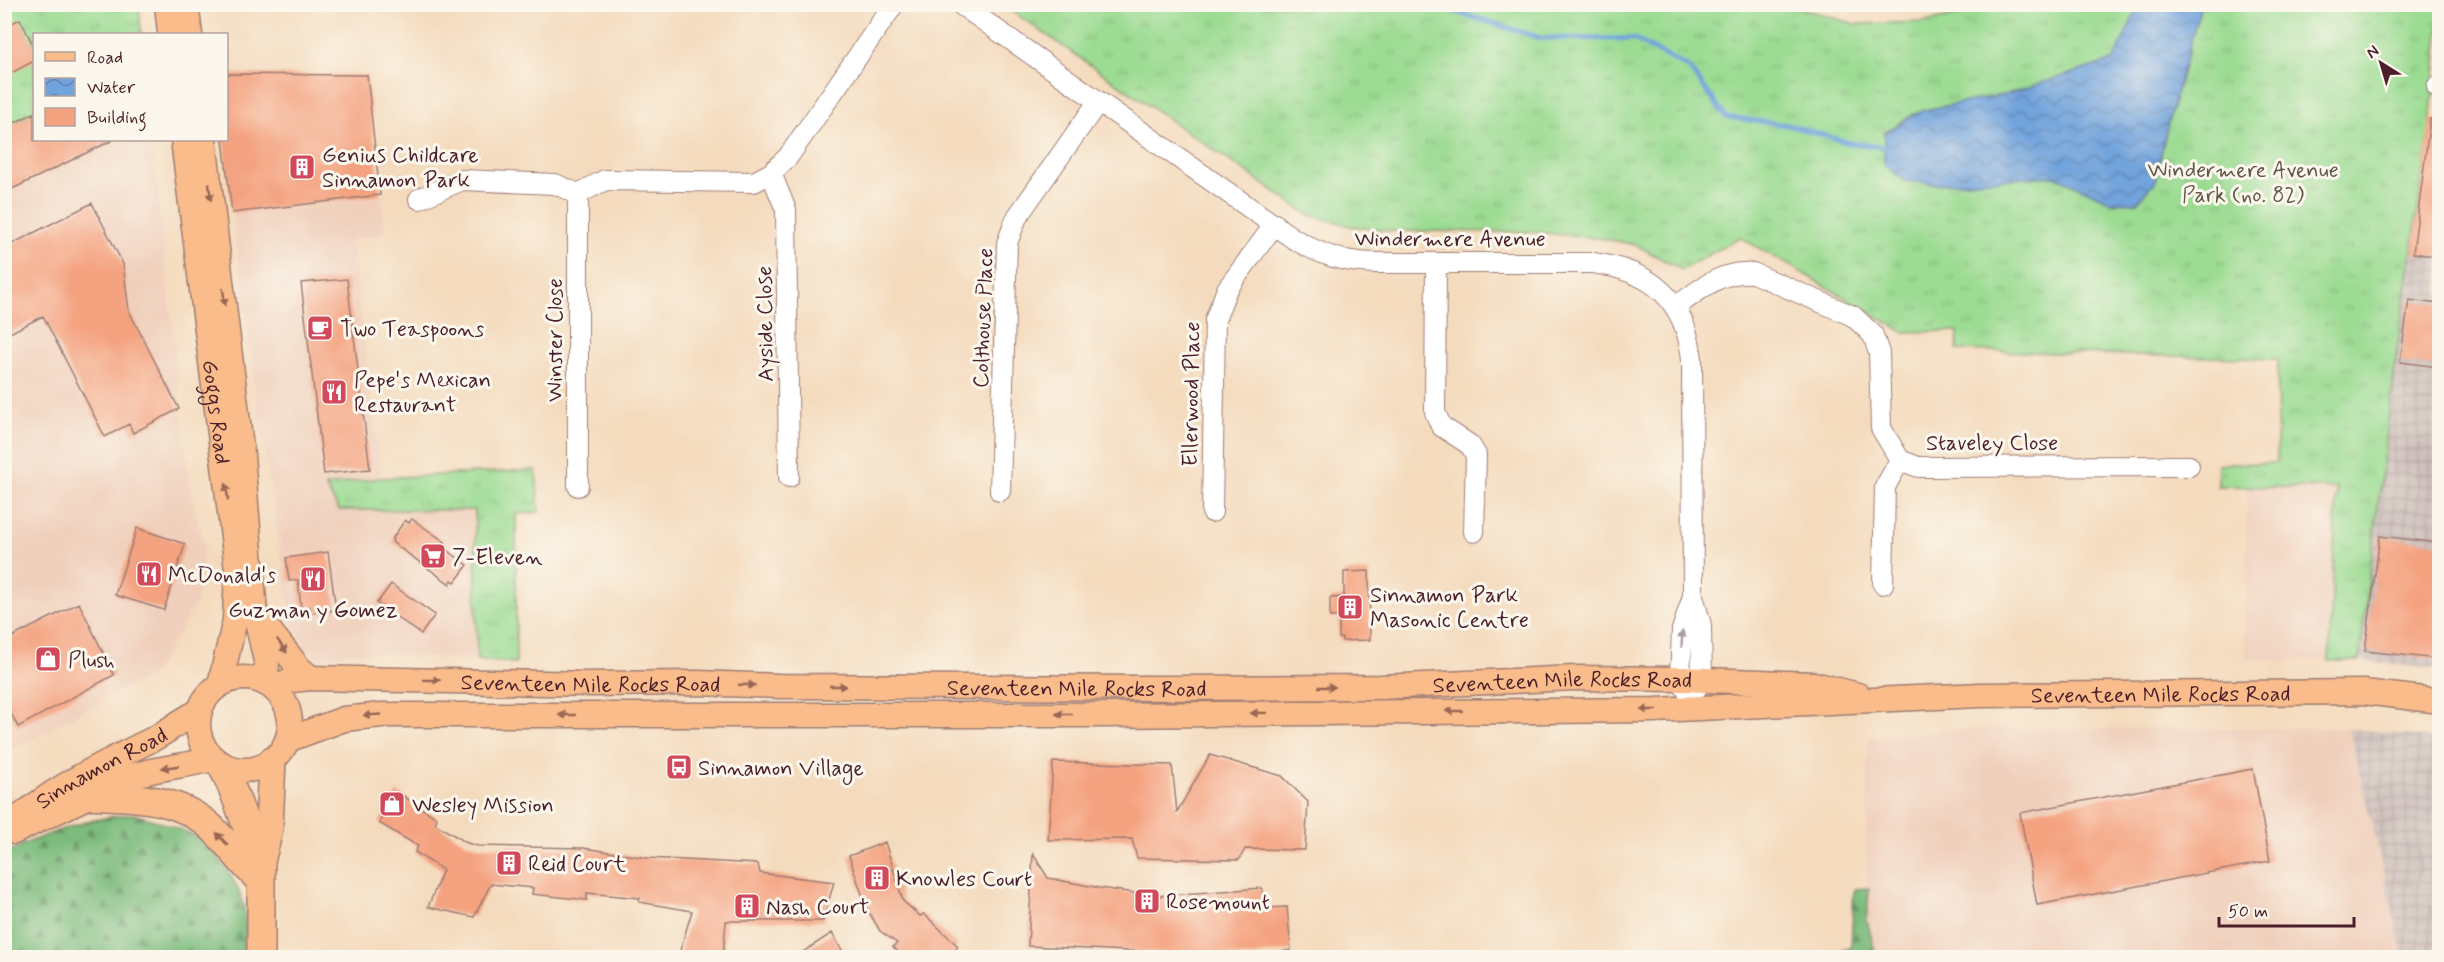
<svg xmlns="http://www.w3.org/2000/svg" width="2444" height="962" viewBox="0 0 2444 962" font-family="Mynerve,sans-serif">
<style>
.built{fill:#f0d0bc}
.industrial{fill:url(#industrial-grid)}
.grass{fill:url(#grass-tufts);stroke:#727d5e;stroke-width:1.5}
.forest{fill:url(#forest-firs);stroke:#636d54;stroke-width:1.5}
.water{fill:url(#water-waves);stroke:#5e6184;stroke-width:1.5}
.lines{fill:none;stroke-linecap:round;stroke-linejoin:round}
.stream{stroke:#71a3dc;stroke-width:5}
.building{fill:#f4a27f}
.minor-casing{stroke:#9f7d74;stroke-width:22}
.major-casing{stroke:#9f7d74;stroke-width:27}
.highway-casing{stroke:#9f7d74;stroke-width:30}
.minor{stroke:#fff;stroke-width:20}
.major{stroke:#f9bc8a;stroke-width:24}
.highway{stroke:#f9bc8a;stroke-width:27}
.oneway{fill:#996656}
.oneway2{fill:#ae9aa0}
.labels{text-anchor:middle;stroke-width:6;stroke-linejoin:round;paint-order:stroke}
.poi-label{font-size:22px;fill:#4a1f2b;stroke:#fbf7ec;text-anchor:start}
.park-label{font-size:22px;fill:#62574a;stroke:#fbf7ec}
.street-label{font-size:22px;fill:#4a1f2b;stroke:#fbf7ec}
</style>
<defs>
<pattern id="industrial-grid" width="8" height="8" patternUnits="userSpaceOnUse" patternTransform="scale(1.5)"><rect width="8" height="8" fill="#cfc0bb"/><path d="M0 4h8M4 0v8" fill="none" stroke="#b3a5a1"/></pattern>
<pattern id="grass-tufts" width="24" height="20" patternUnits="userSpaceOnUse" patternTransform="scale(1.5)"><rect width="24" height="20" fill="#9bdb92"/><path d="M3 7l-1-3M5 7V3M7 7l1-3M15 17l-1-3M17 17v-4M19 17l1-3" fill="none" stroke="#87bc7e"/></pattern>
<pattern id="forest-firs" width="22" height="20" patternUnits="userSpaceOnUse" patternTransform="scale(1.5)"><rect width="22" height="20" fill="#7cbb7c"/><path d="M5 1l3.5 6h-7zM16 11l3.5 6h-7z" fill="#689766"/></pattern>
<pattern id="water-waves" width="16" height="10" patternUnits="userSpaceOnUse" patternTransform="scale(1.5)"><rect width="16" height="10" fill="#71a3dc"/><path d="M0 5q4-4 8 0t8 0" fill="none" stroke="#5f84b3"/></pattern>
</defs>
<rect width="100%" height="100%" fill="#fbf7ec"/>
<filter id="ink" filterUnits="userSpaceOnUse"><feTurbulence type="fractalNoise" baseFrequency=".0167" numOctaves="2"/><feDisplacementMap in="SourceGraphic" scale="12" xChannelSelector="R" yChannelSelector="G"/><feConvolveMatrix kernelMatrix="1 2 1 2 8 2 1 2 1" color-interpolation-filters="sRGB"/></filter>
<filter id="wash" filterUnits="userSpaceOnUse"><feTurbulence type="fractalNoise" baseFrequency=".008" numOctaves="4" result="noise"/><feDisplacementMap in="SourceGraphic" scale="24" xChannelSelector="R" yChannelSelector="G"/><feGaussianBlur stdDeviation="1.35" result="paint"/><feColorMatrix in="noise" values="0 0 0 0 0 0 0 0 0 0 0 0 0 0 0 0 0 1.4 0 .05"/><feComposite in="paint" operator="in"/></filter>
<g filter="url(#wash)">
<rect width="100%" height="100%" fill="#f4dbbe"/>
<!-- built -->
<path class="built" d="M227,74L367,75L386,234L351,239L381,478L325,487L339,510H475L477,660L348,652L333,657H316L307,650L292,625L260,424L223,140H226Z
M34,113V140H152L190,490L205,549L197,602L155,672L5,754L4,128Z
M2247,485L2337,488L2329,661L2245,660Z
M2349,728L2404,957H1870L1866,881L1868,738L1956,729Z"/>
<!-- industrial -->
<path class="industrial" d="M2430,125L2439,126V669L2359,661L2396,358Z
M2349,728L2439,739V957H2404Z"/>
<!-- grass -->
<path class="grass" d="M13,4L139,5L141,34H34V113L5,128V9Z
M1786,4L1855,24L1925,22L1995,8L1996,4L2439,5V32L2430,125L2396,358L2359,661H2329L2337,488L2218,486V464L2277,463L2278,359L1957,350L1958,331L1904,332L1740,237L1682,270L1636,245L1607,239L1533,232L1394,231L1354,227L1307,214L1003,5Z
M536,470L539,512L516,514V663L477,660L475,510H339L325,486L381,478Z"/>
<!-- forest -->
<path class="forest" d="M134,814C153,820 173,825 191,834C215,847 238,881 244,907C247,923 245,942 241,957H5V853C44,834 90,817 134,814Z
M1869,888L1867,920L1876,957H1827L1834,952L1851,948L1854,889Z"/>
<!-- water -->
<path class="water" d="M2139,4L2201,5L2168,123L2155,182L2136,203L2111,202L2055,176L1935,184L1905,181L1884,165V133L1919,111L2007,94L2114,60Z"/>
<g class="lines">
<!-- stream -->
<path class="stream" d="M1438,4L1443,8L1541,38L1634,39L1689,68L1726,117L1788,125L1850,143L1890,148"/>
</g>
<g id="blocks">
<!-- building -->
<path class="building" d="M20,19L34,47V61L4,77V27Z
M226,74L367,75L380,195L232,213L223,140H226Z
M34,113V140H113L4,193V128Z
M2430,119L2439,120V222L2437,239L2439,240V257L2413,253Z
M92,203L123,264L129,311L179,409L133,433L129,424L105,437L43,316L4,336V248Z
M347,279L370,469L324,474L301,283Z
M2409,300L2439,304V367L2400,362Z
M412,519L445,542L442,547L468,565L455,582L452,580L450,584L392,542L393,540L392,539L405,520L409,523Z
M137,528L185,544L164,610L115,595Z
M2380,536L2439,543L2438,659L2365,651Z
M328,552L336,610L310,613V607L301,608L298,580L289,581L286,558Z
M1369,571L1370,640L1342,641V638H1339V617H1330V598L1344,597V572Z
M391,584L435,615L421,634L377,603Z
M79,603L114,675L18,727L4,700V641Z
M1210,755L1282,776L1308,802L1305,850L1245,849L1239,860L1137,858L1132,839L1048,840L1053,762L1172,765L1177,812Z
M2253,769L2270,861L2037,905L2020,813Z
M397,792L437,818L435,824L467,843L478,846L584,848L648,858L758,864L760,873L834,882L823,921H726L723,957H678L692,911L639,902L640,898L587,893V900L532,894L533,888L491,884L474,917L428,907L443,870L415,852L418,846L379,823Z
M885,842L903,901L920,916L924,914L958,946L950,957H904L893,947L897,943L880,931L867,909L849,856Z
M1033,854L1048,878L1100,888L1155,896L1262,888L1264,908L1287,907L1291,950L1250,957L1028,946Z
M832,933L846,957H795Z"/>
</g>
</g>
<g filter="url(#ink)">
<use href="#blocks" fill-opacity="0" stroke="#9f7d74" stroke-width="1.5"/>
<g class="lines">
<defs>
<path id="minor" d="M960,4L1294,239C1323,256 1342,262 1376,263H1593C1652,271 1685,299 1692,359L1693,596L1701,625L1702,680L1691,696L1690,710
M2437,87H2440
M771,173L786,210L789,477
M578,194V486
M419,199L462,180L555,184L578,194L605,180L754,182L771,173L788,157L894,4
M1436,264L1435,412L1441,426L1470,445L1476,455L1474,532
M1676,307C1700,289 1722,270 1753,273L1853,316L1873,335L1879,353L1881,428L1900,460L1918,467L2189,466
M1000,491L1007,243L1017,217L1098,102
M1212,512L1215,320L1227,289L1275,224
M1883,584L1885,487L1900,460
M1688,692L1680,679L1682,630L1693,596"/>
<g id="major">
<path d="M167,4L170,34"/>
<path d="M186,4L190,34"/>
<path id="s1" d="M183,140L237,569L235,620L220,684"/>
<path d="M204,140L242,455L255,613L267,665L265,683"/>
<path d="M256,614L299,668L311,678"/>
<circle cx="244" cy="724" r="46"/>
<path id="s2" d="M272,687L292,680L311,678L588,684L698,683L780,686L1163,688L1380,687L1574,678L1680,679L1814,684L1858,695"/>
<path id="s3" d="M287,740L344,719L382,715H1107L1655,710L1980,695L2364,692L2440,701"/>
<path id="s4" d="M4,830C52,788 93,769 149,741C167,733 181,719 200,711"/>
<path d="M14,832L128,777C156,768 185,766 213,759"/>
</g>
<path id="highway" d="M221,765C239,797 245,830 261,862
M87,795C131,798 175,795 211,827C229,844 242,865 261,881
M261,958V862L269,829L272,761"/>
</defs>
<!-- minor casing -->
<use href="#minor" class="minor-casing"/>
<!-- major casing -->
<use href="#major" class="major-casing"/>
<!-- highway casing -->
<use href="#highway" class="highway-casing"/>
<!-- minor -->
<use href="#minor" class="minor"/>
<!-- major -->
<use href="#major" class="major"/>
<!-- highway -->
<use href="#highway" class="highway"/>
</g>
<!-- one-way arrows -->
<defs><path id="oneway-solid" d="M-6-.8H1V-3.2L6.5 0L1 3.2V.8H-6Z" transform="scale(1.5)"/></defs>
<g class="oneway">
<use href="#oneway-solid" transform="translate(210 192) rotate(83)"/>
<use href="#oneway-solid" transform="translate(224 297) rotate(82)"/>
<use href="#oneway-solid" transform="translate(227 492) rotate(-98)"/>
<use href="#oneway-solid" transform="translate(282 646) rotate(55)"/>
<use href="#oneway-solid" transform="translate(432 680) rotate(1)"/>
<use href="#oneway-solid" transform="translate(747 685) rotate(2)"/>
<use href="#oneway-solid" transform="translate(838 686)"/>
<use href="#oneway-solid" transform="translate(1327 687)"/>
<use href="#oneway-solid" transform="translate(1649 710) rotate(180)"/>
<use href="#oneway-solid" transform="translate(1454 711) rotate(180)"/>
<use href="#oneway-solid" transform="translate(1259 713) rotate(179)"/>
<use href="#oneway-solid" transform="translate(1064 714) rotate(-180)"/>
<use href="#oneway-solid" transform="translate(372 715) rotate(177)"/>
<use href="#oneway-solid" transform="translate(567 715) rotate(-180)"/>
<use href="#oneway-solid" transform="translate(170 767) rotate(172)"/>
<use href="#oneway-solid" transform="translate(222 839) rotate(-133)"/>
</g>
<use class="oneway2" href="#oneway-solid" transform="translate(1682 639) rotate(-86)"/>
</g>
<!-- icons -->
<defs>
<symbol id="building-square" viewBox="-11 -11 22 22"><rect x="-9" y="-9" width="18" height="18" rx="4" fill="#d1495b" stroke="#fbf7ec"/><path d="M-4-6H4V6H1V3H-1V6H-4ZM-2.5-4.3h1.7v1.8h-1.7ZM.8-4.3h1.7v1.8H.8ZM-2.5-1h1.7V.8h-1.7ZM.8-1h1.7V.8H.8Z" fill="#fff"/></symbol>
<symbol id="cafe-square" viewBox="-11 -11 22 22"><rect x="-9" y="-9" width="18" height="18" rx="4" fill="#d1495b" stroke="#fbf7ec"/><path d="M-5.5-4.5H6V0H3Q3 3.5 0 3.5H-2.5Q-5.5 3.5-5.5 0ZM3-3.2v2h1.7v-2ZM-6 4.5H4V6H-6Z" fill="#fff"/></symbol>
<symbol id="restaurant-square" viewBox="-11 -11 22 22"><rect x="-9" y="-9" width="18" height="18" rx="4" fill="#d1495b" stroke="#fbf7ec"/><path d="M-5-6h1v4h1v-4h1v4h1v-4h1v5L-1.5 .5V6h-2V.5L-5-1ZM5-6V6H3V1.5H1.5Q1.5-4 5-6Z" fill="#fff"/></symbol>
<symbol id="supermarket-square" viewBox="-11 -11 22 22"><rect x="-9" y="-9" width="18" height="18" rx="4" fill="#d1495b" stroke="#fbf7ec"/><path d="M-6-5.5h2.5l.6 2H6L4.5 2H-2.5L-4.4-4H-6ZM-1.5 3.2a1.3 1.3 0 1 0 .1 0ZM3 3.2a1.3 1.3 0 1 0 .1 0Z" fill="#fff"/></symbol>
<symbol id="shop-square" viewBox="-11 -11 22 22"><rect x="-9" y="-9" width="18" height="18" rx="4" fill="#d1495b" stroke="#fbf7ec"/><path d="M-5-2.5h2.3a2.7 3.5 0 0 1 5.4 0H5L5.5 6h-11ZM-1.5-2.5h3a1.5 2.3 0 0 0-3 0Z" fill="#fff"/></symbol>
<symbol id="bus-square" viewBox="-11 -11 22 22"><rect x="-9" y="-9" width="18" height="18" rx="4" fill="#d1495b" stroke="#fbf7ec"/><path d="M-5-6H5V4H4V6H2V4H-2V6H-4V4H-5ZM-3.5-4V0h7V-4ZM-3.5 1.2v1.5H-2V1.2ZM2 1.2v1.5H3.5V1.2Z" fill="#fff"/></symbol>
</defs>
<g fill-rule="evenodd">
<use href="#building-square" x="287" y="152" width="30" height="30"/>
<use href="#cafe-square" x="305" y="313" width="30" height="30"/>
<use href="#restaurant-square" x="319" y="377" width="30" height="30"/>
<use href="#supermarket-square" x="418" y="541" width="30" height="30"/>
<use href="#restaurant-square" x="134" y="559" width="30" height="30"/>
<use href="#restaurant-square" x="298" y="564" width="30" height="30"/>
<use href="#building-square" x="1335" y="592" width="30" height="30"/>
<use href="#shop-square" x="33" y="644" width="30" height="30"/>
<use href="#bus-square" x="664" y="752" width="30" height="30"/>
<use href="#shop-square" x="377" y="789" width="30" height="30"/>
<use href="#building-square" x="494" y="848" width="30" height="30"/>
<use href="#building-square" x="862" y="863" width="30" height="30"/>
<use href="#building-square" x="1132" y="886" width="30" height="30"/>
<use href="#building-square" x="732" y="891" width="30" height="30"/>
</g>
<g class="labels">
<!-- poi labels -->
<g class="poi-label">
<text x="322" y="162">Genius Childcare<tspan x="322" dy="25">Sinnamon Park</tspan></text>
<text x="340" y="336">Two Teaspoons</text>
<text x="354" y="387">Pepe's Mexican<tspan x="354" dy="25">Restaurant</tspan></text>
<text x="452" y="564">7-Eleven</text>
<text x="168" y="582">McDonald's</text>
<text x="1370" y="602">Sinnamon Park<tspan x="1370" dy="25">Masonic Centre</tspan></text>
<text x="313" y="617" text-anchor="middle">Guzman y Gomez</text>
<text x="68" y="667">Plush</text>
<text x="698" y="775">Sinnamon Village</text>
<text x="412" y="812">Wesley Mission</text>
<text x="528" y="871">Reid Court</text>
<text x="896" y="886">Knowles Court</text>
<text x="1166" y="909">Rosemount</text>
<text x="766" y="914">Nash Court</text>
</g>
<!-- park labels -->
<g class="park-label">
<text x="2243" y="177">Windermere Avenue<tspan x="2243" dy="25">Park (no. 82)</tspan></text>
</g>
<!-- street labels -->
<g class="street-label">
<text x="1450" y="246">Windermere Avenue</text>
<text transform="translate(982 318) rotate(-88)" y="8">Colthouse Place</text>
<text transform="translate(764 324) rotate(-91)" y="8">Ayside Close</text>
<text transform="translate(554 340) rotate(-90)" y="8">Winster Close</text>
<text transform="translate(1190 394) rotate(-89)" y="8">Ellerwood Place</text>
<text dy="8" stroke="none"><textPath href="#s1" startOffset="274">Goggs Road</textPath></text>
<text x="1992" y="450">Staveley Close</text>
<text dy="8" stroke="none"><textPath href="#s2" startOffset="320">Seventeen Mile Rocks Road</textPath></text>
<text dy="8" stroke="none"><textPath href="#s2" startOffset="1292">Seventeen Mile Rocks Road</textPath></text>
<text dy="8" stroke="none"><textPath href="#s2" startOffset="806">Seventeen Mile Rocks Road</textPath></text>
<text dy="8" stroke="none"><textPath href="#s3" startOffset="1878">Seventeen Mile Rocks Road</textPath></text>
<text dy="8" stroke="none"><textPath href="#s4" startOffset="116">Sinnamon Road</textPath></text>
</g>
</g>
<!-- margin -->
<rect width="2444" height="962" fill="none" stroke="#fbf7ec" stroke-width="24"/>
<!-- legend -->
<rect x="33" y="33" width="195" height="108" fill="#fbf7ec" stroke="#b4a19f" stroke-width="1.5"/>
<rect x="45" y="52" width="30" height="9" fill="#f9bc8a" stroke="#b4a19f" stroke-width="1.5"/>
<text x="87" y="63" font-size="18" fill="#4a1f2b">Road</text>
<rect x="45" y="78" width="30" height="18" fill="url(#water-waves)" stroke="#b4a19f" stroke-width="1.5"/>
<text x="87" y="93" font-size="18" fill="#4a1f2b">Water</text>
<rect x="45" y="108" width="30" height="18" fill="#f4a27f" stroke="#b4a19f" stroke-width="1.5"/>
<text x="87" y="123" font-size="18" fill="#4a1f2b">Building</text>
<!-- north arrow -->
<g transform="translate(2381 63) rotate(323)" stroke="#fbf7ec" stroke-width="4.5" paint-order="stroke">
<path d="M0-4.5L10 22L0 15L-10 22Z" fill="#4a1f2b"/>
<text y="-9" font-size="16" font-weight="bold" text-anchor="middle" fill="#4a1f2b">N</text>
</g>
<!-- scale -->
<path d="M2219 917v9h135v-9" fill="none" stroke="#4a1f2b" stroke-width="3"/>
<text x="2228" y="917" font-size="18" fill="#4a1f2b" stroke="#fbf7ec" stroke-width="4.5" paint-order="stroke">50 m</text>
</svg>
